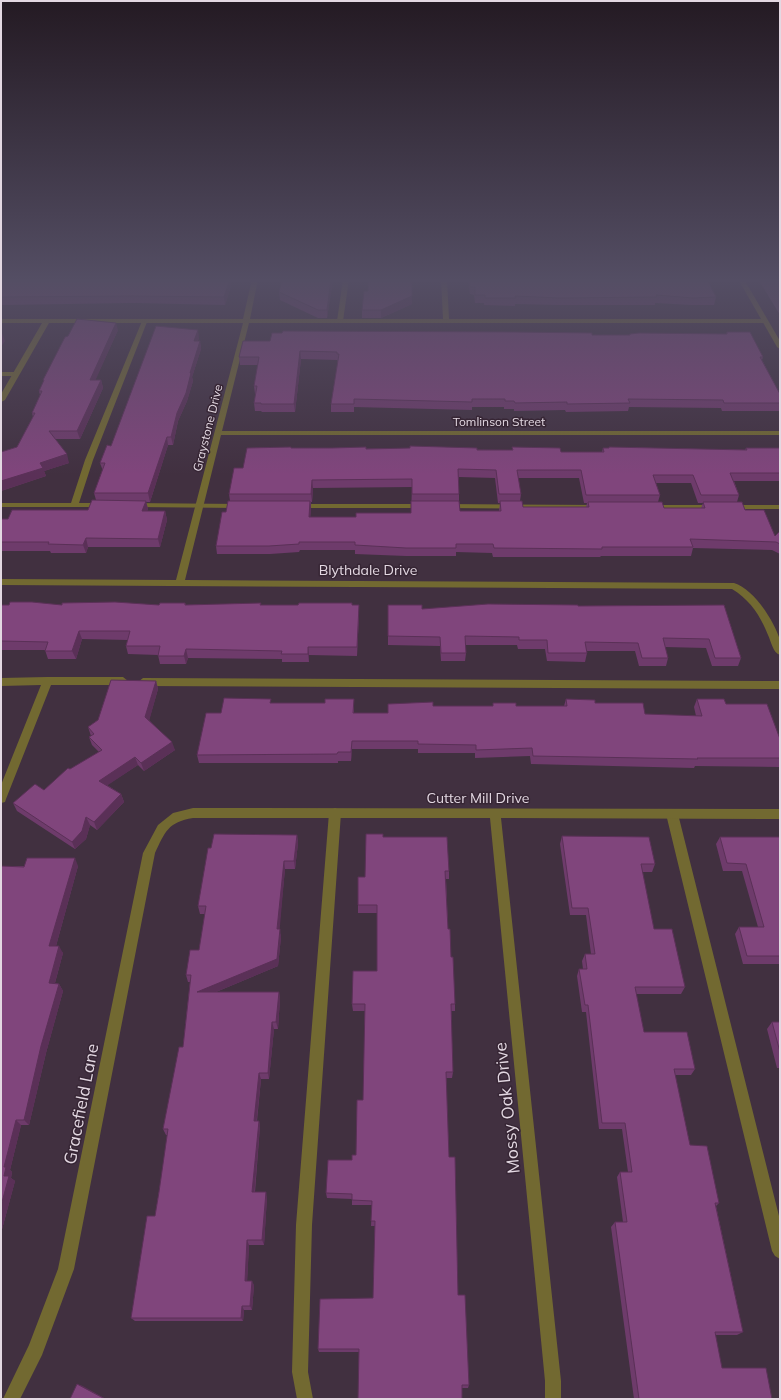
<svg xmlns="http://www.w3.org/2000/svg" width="781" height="1400" viewBox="0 0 781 1400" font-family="Mulish,sans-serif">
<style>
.green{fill:#6c4669}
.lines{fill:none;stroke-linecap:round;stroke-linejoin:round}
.service{fill:#726931;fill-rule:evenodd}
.minor{fill:#726931;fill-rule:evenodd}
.tertiary{fill:#726931;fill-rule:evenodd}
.wall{fill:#6e3b6b;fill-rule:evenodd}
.shaded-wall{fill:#5a3057}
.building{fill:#80457c;stroke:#5a3057}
.labels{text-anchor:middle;stroke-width:3;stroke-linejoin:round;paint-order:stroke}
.far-street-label{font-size:12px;fill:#e3d8e2;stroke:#372635}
.street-label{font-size:14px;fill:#e3d8e2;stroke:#372635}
.near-street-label{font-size:17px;fill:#e3d8e2;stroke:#372635}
</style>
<rect width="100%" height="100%" fill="#413040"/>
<!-- green -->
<path class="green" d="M758,279H780V315Z"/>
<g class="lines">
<!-- service -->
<path class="service" d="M343,279H349L343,321L340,323L337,321Z
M142,321L147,322L93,460L79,503H104L108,505L107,507H1V503H71L85,460Z
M1,372H16L19,374L16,376H1Z
M131,503L240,504L244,506L240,508L134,507L130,505Z
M295,504H424L428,506L424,508H298L294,506Z
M443,504L600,505L604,507L600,509L446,508L442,506Z
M647,505H714L718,507L714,509H650L646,507Z
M727,505H780V509H730L726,507Z
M47,677H123L128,681L123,685H51L6,799L5,802L1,803V785L41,685L1,686V678Z
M143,678L780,681V689L143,686L138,682Z
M335,808L339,810L341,813L312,1225L308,1372L313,1399H297L292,1372L296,1225L329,813L331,810Z
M672,809L676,811L678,814L780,1220V1259L775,1256L772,1251L666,814L668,811Z"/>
<!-- minor -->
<path class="minor" d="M252,279H258L250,319H443L441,279H447L449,319H765L768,321L765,323H249L222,431H780V435H221L185,580L734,583C754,589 774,621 780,640C781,644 780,650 780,655C773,653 771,641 768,635C760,615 750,600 732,589L1,585V579L176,580L243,323H49L5,400L1,402V394L42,323H1V319H243Z
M193,808L780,809V819L501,818L561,1381V1399H545V1381L490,818H193C168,822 165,832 155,853L74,1269L42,1355L20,1399H3L29,1345L58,1269L143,853L158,825L173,813Z"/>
<!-- tertiary -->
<path class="tertiary" d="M738,279H744L780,341V349L777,347Z"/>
</g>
<!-- wall -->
<path class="wall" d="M1,279H230L231,286L225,305L134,303L1,305Z
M333,279L327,318H318L280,300L279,292Z
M468,279H707L716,297L714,305H691L655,303V305H558L515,304V306L484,305V303H475L474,295L470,294Z
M412,304L381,318H362V310Z
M118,330L95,380H101L103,388L80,439H55L69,463L44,471L46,476L1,491V452L17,447L33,417L32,413L40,395L39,391L44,382L43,380Z
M727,332L763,357L762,360L780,394V411H722L721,408L629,407L628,411L566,412L565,410L514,411V409H504V407H472V410L354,407V412H331V404L338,361L337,360L301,359L295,412H262L261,411H255L254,403L256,394H255L254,386L258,365H240L239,357L270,341L592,335H629L630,334H726Z
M199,337L198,341H200L201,349L192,377L193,381L187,401L178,421L173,445H168L150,502H146L148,509L147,511H165L167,520L160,547H88L86,553H51L50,551H1V519H8L88,510L96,500L94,493L103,471L100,463L111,446Z
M512,447L561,452H602L603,448H609V447L745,450L746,448H780V481H734L739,495L737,502L775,536L780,531V554L772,550L693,548L691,556H601L600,557H493L492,553L456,552V556H406L355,554V550H300L299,552L270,554H217L216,546L226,512L230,501L229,494L243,468L291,448L512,450ZM459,477L495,478L498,503H500L499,511H460L459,501ZM518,478H579L584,503H587L586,507H523L520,501L521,494ZM656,483H691L698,503H703L701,508H664L658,502L660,495ZM412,487L411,513L356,517H310L311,509V502H312L313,488Z
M185,603L186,605L261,603V605H352L359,614L357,656L309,655V662H282V659L188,658L186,664H160L158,655L128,654L126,646L128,640L82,639L76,659H48L45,650H1V605H159Z
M388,605L422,609L578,606L724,605L741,658L738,666H712L706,648L665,647L668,658L666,666H639L635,651H587V653L585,662L547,661L545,649H518L517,645H465L466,653L465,661H441L440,646L388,645Z
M156,681L158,689L149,720L175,750L144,771L138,765L107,785L121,794L124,802L97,830L90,825L86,839L75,849L17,811L13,803L44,790L70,769L99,752L92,745L89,737L91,736L88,727L98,720Z
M566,699L595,703L645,714L696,716L694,707L697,699L726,704L780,739V767L695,766L694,768L531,764L530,756L475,758V753H418V749H352L351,761H338V763H199L197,755L221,713L272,703L354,707V713H388L433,706H493V703L516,706H564Z
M297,835L298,843L295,869H285L279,929L281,937L278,966L216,992H279L280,999L278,1029H274L269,1079H261L257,1121H259L260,1126L255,1192L267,1197L264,1245H249L247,1281L254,1285L252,1310H244L243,1321H135L131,1318L155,1216L168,1135H166L163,1129L183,1047L190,982H188L186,975L199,950L205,914H200L198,906L211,848Z
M562,836L655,864L652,872H642L654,929L685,987L681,994H636L644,1032L695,1069L691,1075H675L690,1145L719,1203L716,1206L743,1332L737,1335H715L722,1368L772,1399H634L611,1227L615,1222H623L617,1177L620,1172H628L622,1129H599L586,1012H582L577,976L579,969H583L582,961L585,954H591L586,915H570L560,844Z
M383,837L449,871V879H446L448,929L455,1004V1011H451L453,1072L452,1078H446L449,1157L458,1295L469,1385L468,1388H462L359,1352H319L318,1349L373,1298L375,1226H371L372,1205H352V1199L327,1198L326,1193L356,1155L363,1100L365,1011H353L352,1004L377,971V913H358V905L365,877Z
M720,837H780V964H743L735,934L739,927H758L742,871H723L716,844Z
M1,866H78L56,946L63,953L55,983L59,984L63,991L46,1053L29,1125H21L10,1170L12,1172L11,1178L15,1181L1,1233Z
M772,1022H780V1068H777L767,1029Z"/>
<!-- shaded-wall -->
<path class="shaded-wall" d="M230,279L231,286L225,305L224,297Z
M331,279H333L327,318V310Z
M412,296V304L381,318V310Z
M116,323L118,330L92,388L90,380Z
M198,330L199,337L195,349L194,341Z
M2,333L5,341L1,347V335Z
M200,341L201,349L192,377L193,381L187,401L178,421L173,445L171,437L177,413Z
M300,351L301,359L295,412L294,404Z
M101,380L103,388L80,439L77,431Z
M167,437L168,445L150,502L148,493Z
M67,454L69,463L44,471L46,476L1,491V481L40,463Z
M312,480L313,488L312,502L311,494Z
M146,501L148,509L144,520L142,511Z
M310,501L311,509L310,526L309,517Z
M165,511L167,520L160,547L158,539Z
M86,538L88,547L86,553L83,545Z
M359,605V614L357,656V647Z
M79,631L82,639L76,659L72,651Z
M308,647L309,655V662L308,654Z
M186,649L188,658L186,664L184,656Z
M156,681L158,689L148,725L145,717Z
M352,741V749L351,761V752Z
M172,742L175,750L144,771L141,763Z
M135,757L138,765L102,789L99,781Z
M121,794L124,802L97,830L94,822Z
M86,817L90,825L86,839L75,849L72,842Z
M297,835L298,843L295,869L294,861Z
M75,858L78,866L54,953L49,946Z
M284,861L285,869L279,937L277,929Z
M280,929L281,937L278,966L199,999L197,992Z
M59,946L63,953L53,990L49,983Z
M59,984L63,991L46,1053L29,1125L24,1120L41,1046Z
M279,992L280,999L278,1029L276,1022Z
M272,1022L274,1029L269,1079L268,1073Z
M259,1073L261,1079L256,1126L254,1121Z
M16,1120L21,1125L10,1170L12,1172L11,1178L15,1181L1,1233V1206L4,1167Z
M259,1121L260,1126L254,1197L252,1192Z
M266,1192L267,1197L264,1245L262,1240Z
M247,1240L249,1245L247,1285L245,1281Z
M252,1281L254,1285L252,1310L250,1306Z
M242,1306L244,1310L243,1321L241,1318Z
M77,1384L83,1386L106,1399H105Z"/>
<!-- building -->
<path class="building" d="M1,279H230L224,297L132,296L1,297Z
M282,279H331L327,310H318L279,292Z
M368,279H412V296L381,310H362L364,291H368Z
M469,279H707L716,297L693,298L656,295L657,297L559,298L515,296L516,298H485V295H475V287H470Z
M77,319L116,323L90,380H101L77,431H49L67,454L40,463L43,468L1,481V452L17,447L35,413H32L42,391H39L44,380H43L65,337L68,336Z
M156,326L198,330L194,341H200L190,373H191L186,393L177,413L171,437H167L148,493H94L105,463H100L107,445L111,446Z
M283,331L514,332L592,333V335H630V334L639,333L727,334V332H750L763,357H760L780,394V403H724L723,400L628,399L630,403L567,404V402L515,403L514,401H505V399H472V402L354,399V404H331L339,354H337V352L300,351L294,404H261V403H254L257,386H254L259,357H239L243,341H270L272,333H282Z
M410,446L477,448V450H513L512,447L560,448L561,452H604L603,448H609V447L747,450L746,448H780V473H730L739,495H701L693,475H653L660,495H586L581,470H517L521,494H499L496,470L458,469L459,494H412V479L312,480L311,494H229L234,468H243L247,448L291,447V448H332L366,447V449L410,448Z
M92,500L146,501L142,511H165L158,539L86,538L83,545L48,544L49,542H1V519H8L12,510H88Z
M228,501H310L309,517H356V513H411V501H459L460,511H501L500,501H522L523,507H589L588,502H662L664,508H705L703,502H742L745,510H764L775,536L780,531V544L776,542L690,539L693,547H602V549L494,548L493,544H456V548H406L355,545V542H299V544L269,546H216L222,512H226Z
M10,602H32L62,605V603L115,602L159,605L160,603H185V605L261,603L260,605H298L299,603H352V605H359L357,647H308V654H281L282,651L186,649L184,656H158L160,646H126L130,631H79L72,651H45L48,642L1,641V605H9Z
M488,604L578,605V606L724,605L741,658H715L709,639L663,638L668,658H642L638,643L585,642L587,653H548L547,640H519V637L465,636L466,653H441L440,637L388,636V605H422V609Z
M111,680L156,681L145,717L172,742L141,763L135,757L99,781L121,794L94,822L86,817L82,831L72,842L13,803L35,784L44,790L68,768L70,769L102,750L89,737L94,734L88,727L98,720Z
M224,698L271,699L270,703H325V699H354L353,713H388V704L433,702V706H493V703H516V706H567L566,699L595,700V703H643L645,714L702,716L697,699H724L726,704H767L780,739V758H697L698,759L533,756L532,748L476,750V745L418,744V741H352L351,752H338L337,754L197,755L206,713H221Z
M214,834L297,835L294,861H284L277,929H280L277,959L197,992H279L276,1022H272L268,1073H259L254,1121H259L252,1192H266L262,1240H247L245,1281H252L250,1306H242L241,1318H131L147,1216H155L159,1192L168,1129H163L179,1047H183L191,975H186L190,950H199L206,906H198L208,848H211Z
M366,834H383V837H447L449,871H445L448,929H450L451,957H453L455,1004H451L453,1072H446L449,1157H455L458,1295H465L469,1385H462V1399H358L359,1349H318L320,1299L373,1298L375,1221H371L372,1201L352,1200V1194L326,1193L328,1160H352V1155H356L357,1100H363L365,1004H352L353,971H377V905H358V877H365Z
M562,836L649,837L655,864H641L654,929H672L685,987H635L644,1032H687L695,1069H674L690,1145L707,1146L719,1203H715L743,1332H715L722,1368H766L772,1399H639L615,1222H627L620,1172H632L625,1123H602L588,1005H585L579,969H587L585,954H595L588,908H572Z
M720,837H780V956H747L739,927H764L746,864L727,863Z
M27,858H75L49,946H59L49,983L59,984L41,1046L24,1120H16L4,1167H6L4,1176H9L1,1206V866L24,867Z
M772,1022H780V1052Z
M77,1384L105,1399H70Z"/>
<!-- sky -->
<linearGradient id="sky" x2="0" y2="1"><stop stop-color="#241a23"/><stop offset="0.59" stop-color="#544e64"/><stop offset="1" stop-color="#544e64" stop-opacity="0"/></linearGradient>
<rect width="781" height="475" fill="url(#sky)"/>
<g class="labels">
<!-- far-street labels -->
<g class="far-street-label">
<text x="499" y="426">Tomlinson Street</text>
<text transform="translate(208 428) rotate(-76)" y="4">Graystone Drive</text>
</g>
<!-- street labels -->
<g class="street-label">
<text x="368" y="575">Blythdale Drive</text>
<text x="478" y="803">Cutter Mill Drive</text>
</g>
<!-- near-street labels -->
<g class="near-street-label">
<text transform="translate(81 1104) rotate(-79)" y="6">Gracefield Lane</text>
<text transform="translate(507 1108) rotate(-96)" y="6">Mossy Oak Drive</text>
</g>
</g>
<!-- border -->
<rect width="781" height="1400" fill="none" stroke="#e3d8e2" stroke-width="4"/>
</svg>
